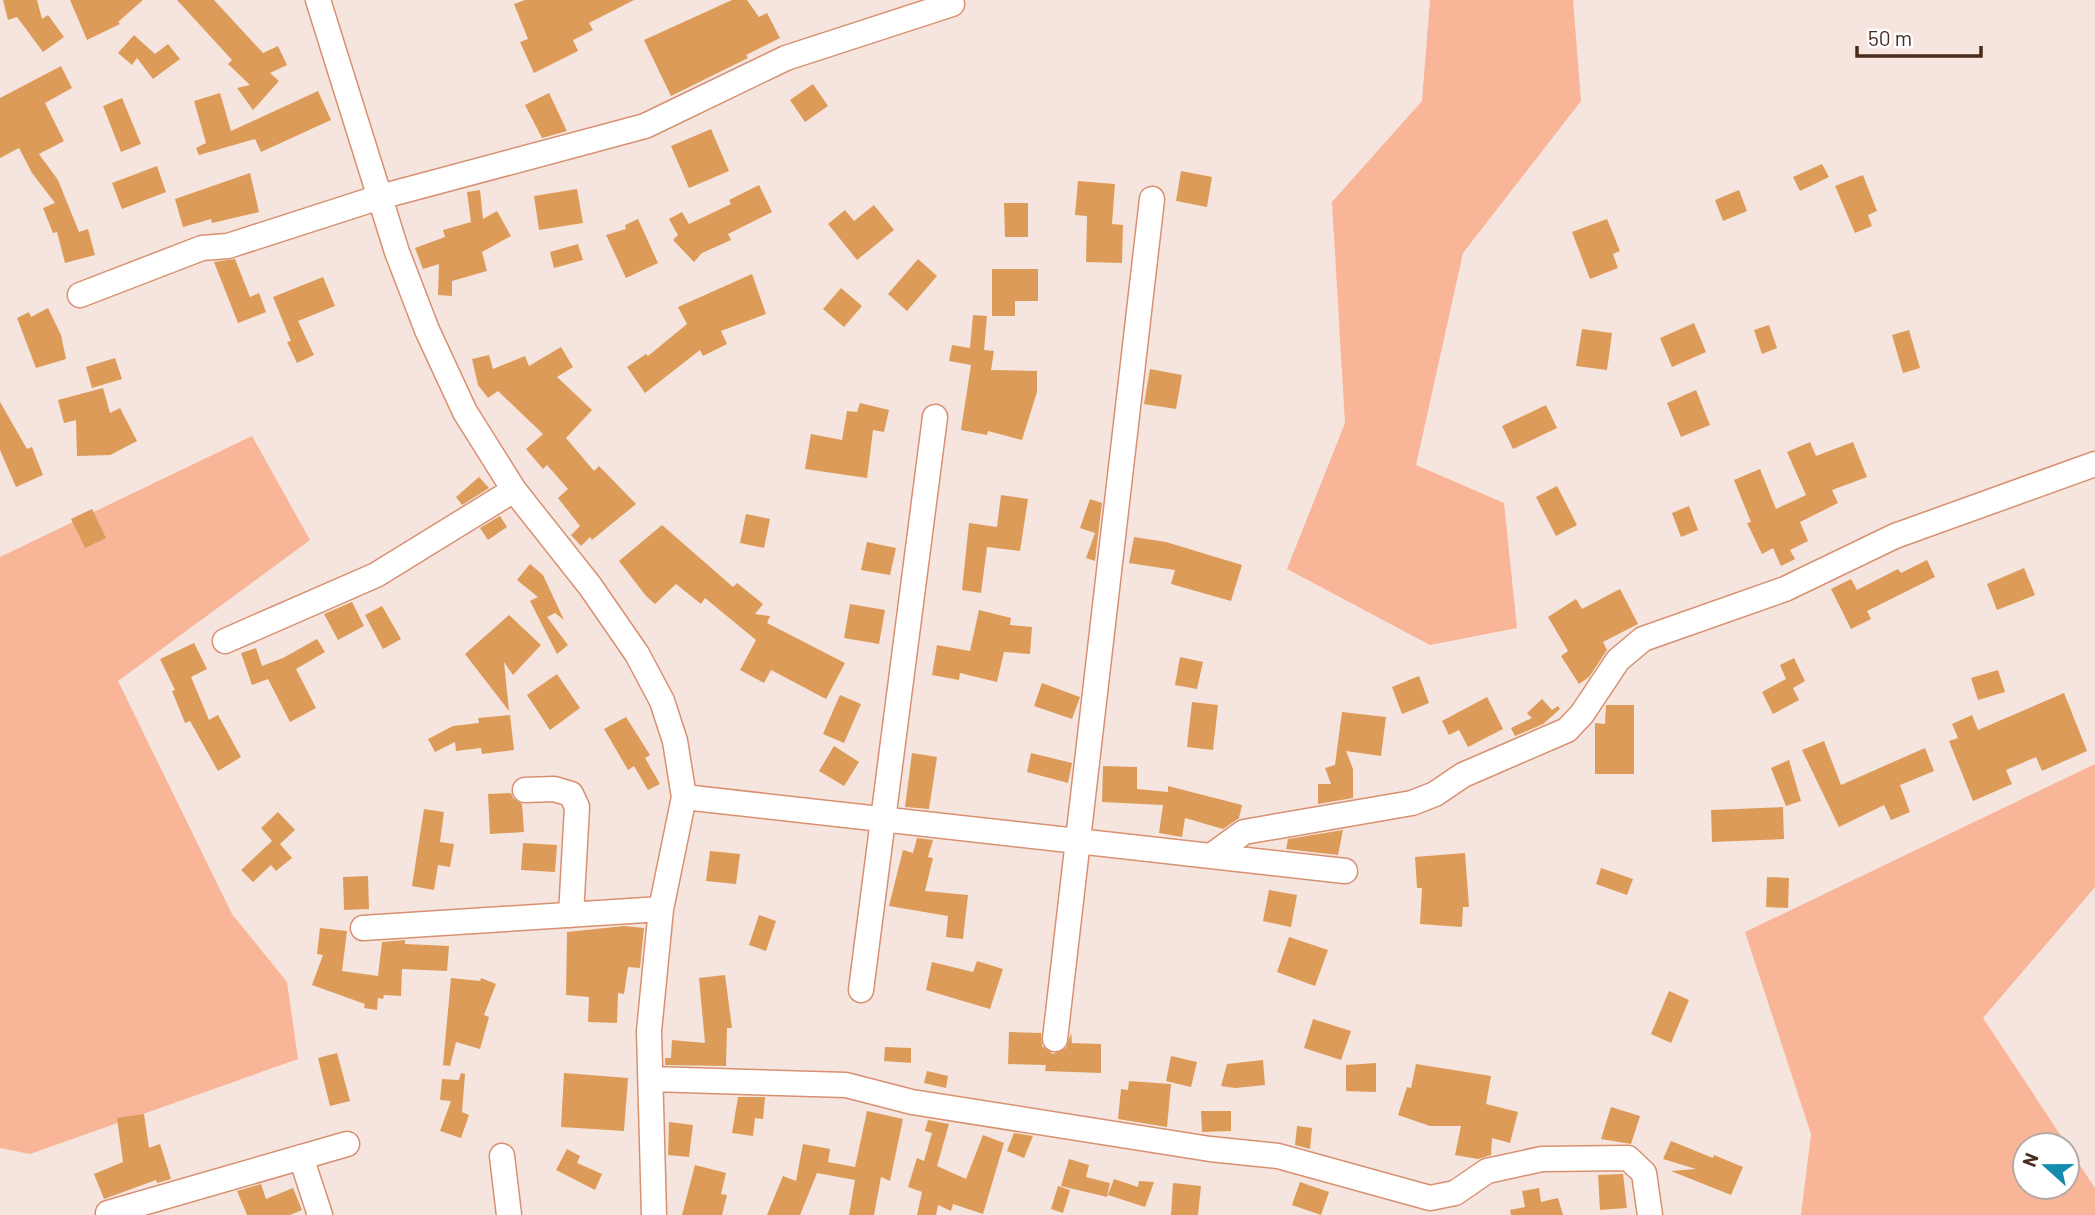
<svg xmlns="http://www.w3.org/2000/svg" width="2095" height="1215" viewBox="0 0 2095 1215" font-family="Barlow,sans-serif">
<style>
.green{fill:#f9b597}
.building{fill:#dd9b59}
.lines{fill:none;stroke-linecap:round;stroke-linejoin:round}
.minor-casing{stroke:#d89070;stroke-width:27}
.minor{stroke:#fff;stroke-width:24}
</style>
<rect width="100%" height="100%" fill="#f5e5de"/>
<!-- green -->
<path class="green" d="M1430,0H1573L1581,101L1463,253L1416,465L1504,503L1517,628L1430,645L1287,569L1345,423L1332,202L1422,101Z
M252,436L310,540L118,681L232,914L287,982L298,1059L30,1154L0,1148V557Z
M2095,764V887L1983,1018L2067,1145H2025V1187H2067V1146L2095,1188V1215H1801L1811,1134L1745,932Z"/>
<!-- building -->
<path class="building" d="M3,0H37L42,19L48,15L64,37L43,52L17,17L8,20Z
M70,0H143L118,22L120,24L87,40Z
M177,0H214L263,53L278,46L287,65L270,73L279,81L253,110L237,88L250,85L228,64L232,60Z
M525,0H634L589,23L593,30L573,40L578,51L534,73L520,42L528,39L514,4Z
M732,0H747L759,17L767,13L780,38L746,55L748,58L671,96L644,40Z
M134,35L155,54L168,44L180,59L153,79L137,58L132,65L118,53Z
M61,66L72,88L45,103L64,141L39,154L58,180L79,232L88,229L95,255L65,263L57,232L53,233L43,208L55,203L32,173L19,148L0,158V98Z
M813,84L828,106L805,122L790,100Z
M318,91L331,120L261,152L255,139L199,155L196,148L206,143L194,101L220,93L231,131Z
M549,93L567,131L542,138L525,105Z
M122,98L141,144L121,152L103,106Z
M711,129L729,171L689,188L671,146Z
M1822,164L1829,177L1800,191L1793,177Z
M157,166L166,192L122,209L112,183Z
M1181,171L1212,177L1207,207L1176,201Z
M250,173L259,212L212,223L211,219L183,227L175,199Z
M1863,175L1877,211L1868,215L1872,226L1855,233L1835,186Z
M1078,181L1115,184L1112,224L1123,225L1122,263L1086,262L1087,216L1075,215Z
M759,185L772,212L728,234L731,240L702,253L694,262L673,240L678,235L669,219L682,212L689,224L731,204L729,200Z
M577,189L583,223L539,230L534,196Z
M480,190L483,219L497,211L511,236L482,252L487,271L452,281V296L438,295L439,264L423,269L415,248L445,237L443,230L471,222L467,192Z
M1739,190L1747,211L1723,221L1715,200Z
M1004,203H1028V237H1005Z
M874,205L894,230L857,260L828,224L845,210L854,221Z
M638,219L658,263L626,278L606,235L626,229L625,225Z
M1607,219L1620,251L1613,254L1618,268L1590,279L1572,232Z
M578,244L583,260L554,268L550,252Z
M235,259L250,297L259,293L266,312L238,323L214,262Z
M918,259L937,276L907,311L888,294Z
M992,269H1038V301H1015V316H992Z
M752,274L766,314L721,331L727,344L703,356L700,350L645,393L627,367L646,354L648,356L687,324L678,307Z
M323,277L335,306L298,321L314,355L297,363L287,342L291,341L273,297Z
M841,288L862,306L844,327L823,309Z
M48,308L61,335L66,359L36,368L17,318L29,312L31,317Z
M973,315L987,316L984,350L994,351L991,370L1037,371V392L1022,440L988,431L987,435L961,430L971,365L949,361L952,345L970,348Z
M1694,323L1706,352L1672,367L1660,338Z
M1769,325L1777,348L1762,354L1754,330Z
M1582,329L1612,333L1607,370L1576,366Z
M1909,330L1920,368L1903,373L1892,335Z
M561,347L573,367L557,377L592,410L566,438L594,471L599,466L636,504L592,540L590,537L581,546L571,535L580,526L558,498L568,489L547,465L543,469L526,449L543,434L498,391L488,398L478,385L472,359L489,355L493,369L525,356L529,366Z
M115,358L122,379L92,388L86,367Z
M1150,369L1182,375L1176,409L1144,404Z
M103,388L110,413L120,408L137,441L110,455L77,456L76,420L64,423L58,400Z
M1696,390L1710,425L1681,437L1667,403Z
M0,402L27,449L32,447L43,475L16,487L0,450Z
M860,403L889,410L884,432L873,430L867,478L805,469L811,434L842,440L847,411L857,412Z
M1546,405L1557,428L1513,449L1502,426Z
M1810,442L1816,456L1853,442L1867,477L1832,490L1838,503L1800,522L1808,541L1790,550L1795,559L1781,566L1773,548L1762,554L1747,523L1751,522L1734,480L1760,469L1776,509L1806,495L1787,452Z
M479,477L489,488L462,505L456,497Z
M1557,486L1577,525L1556,536L1536,497Z
M1001,495L1028,499L1020,551L987,547L981,593L962,590L969,523L997,527Z
M1090,499L1102,503L1095,561L1086,558L1095,533L1080,528Z
M1689,506L1698,530L1681,537L1672,513Z
M92,509L106,538L85,548L71,519Z
M746,514L770,519L764,548L740,543Z
M500,516L507,527L488,540L480,528Z
M662,525L733,587L737,583L763,604L755,614L770,616L767,623L845,663L826,699L771,670L764,683L740,670L756,640L705,598L701,604L676,584L655,604L646,596L619,561Z
M1134,537L1166,542L1242,565L1231,601L1171,584L1175,570L1129,563Z
M867,542L896,548L890,575L861,570Z
M1927,560L1935,577L1867,611L1871,619L1851,629L1831,589L1851,579L1857,590L1898,569L1901,573Z
M530,564L543,575L564,620L555,613L547,617L568,645L557,654L530,601L538,597L517,580Z
M2024,568L2035,595L1997,610L1987,584Z
M1620,589L1638,624L1603,642L1607,650L1589,677L1579,684L1561,656L1568,651L1548,617L1576,599L1582,609Z
M352,602L364,626L338,640L324,614Z
M850,604L885,610L879,644L844,638Z
M382,606L401,639L383,649L365,615Z
M979,610L1011,618L1010,625L1032,627L1030,654L1004,652L997,682L960,673L959,680L932,675L937,645L970,651Z
M509,615L541,645L513,675L504,662L509,711L465,654Z
M317,639L325,652L296,669L316,708L290,722L268,679L252,685L241,653L256,648L262,666L283,658Z
M194,643L207,669L191,677L209,720L218,715L241,757L218,771L190,721L185,723L172,691L175,690L160,659Z
M1180,657L1203,662L1197,689L1175,685Z
M1794,658L1805,681L1793,688L1799,700L1773,714L1762,692L1786,679L1780,665Z
M1998,670L2005,692L1978,700L1971,678Z
M557,674L580,708L550,730L527,695Z
M1419,676L1429,703L1402,714L1392,687Z
M1042,683L1080,697L1072,719L1034,706Z
M2064,693L2087,751L2042,771L2036,757L2006,770L2012,784L1973,801L1949,741L1958,738L1952,724L1972,715L1978,730Z
M840,695L861,704L844,743L823,734Z
M1487,697L1503,729L1468,747L1459,730L1449,735L1442,721Z
M1542,699L1552,710L1558,706L1560,709L1543,724L1515,736L1511,728L1532,718L1527,713Z
M1192,702L1218,705L1213,750L1187,747Z
M1606,705H1634V774H1595V723L1605,724Z
M1342,712L1386,717L1381,756L1346,751L1353,769V798L1318,804V784H1331L1325,768L1335,765Z
M510,715L514,750L482,754L481,748L456,751L455,742L435,752L428,739L453,726L479,723L478,718Z
M626,717L650,755L645,758L660,784L648,790L634,766L628,770L604,729Z
M1824,741L1841,785L1925,748L1934,771L1900,785L1910,812L1891,820L1884,805L1839,827L1802,750Z
M834,746L859,762L844,786L819,771Z
M912,753L937,757L929,809L905,807Z
M1031,753L1072,763L1068,783L1027,772Z
M1789,760L1801,801L1786,806L1771,768Z
M1103,766L1137,767V789L1168,792V786L1242,805L1239,818L1223,829L1185,818L1182,837L1159,833L1163,805L1102,802Z
M511,793L513,798L522,804L524,832L490,834L488,794Z
M1783,807L1784,839L1712,842L1711,810Z
M424,809L444,812L440,842L454,844L450,867L438,865L434,890L412,886Z
M278,812L295,830L280,844L292,858L276,871L271,865L253,882L241,870L272,841L261,828Z
M1343,830L1338,855L1286,849L1288,839Z
M917,838L933,840L928,857L933,858L925,891L968,895L963,939L946,937L948,916L889,906L903,850L913,853Z
M523,843L557,845L555,872L521,870Z
M710,851L740,854L736,884L706,881Z
M1465,853L1469,907H1463L1462,927L1420,924L1422,888H1417L1415,857Z
M1601,868L1633,879L1627,895L1596,884Z
M368,876L369,909L344,910L343,877Z
M1767,877L1789,878L1788,908L1766,907Z
M1269,890L1297,895L1291,927L1263,921Z
M759,915L776,921L766,951L749,945Z
M624,926L644,928L640,968L628,967L624,994L618,993L617,1023L588,1022L589,997L566,995L567,932Z
M320,928L347,931L342,971L378,976L382,942L405,940V944L449,946L447,971L402,969L401,996L384,995L383,999L378,998L377,1010L364,1008L365,1004L312,985L323,955L317,954Z
M1289,937L1328,950L1315,986L1277,972Z
M977,961L1003,969L990,1009L926,990L932,962L973,972Z
M725,975L732,1028H727L726,1066L665,1065V1058H671L672,1040L705,1043L699,978Z
M451,978L480,981L481,978L496,984L484,1015L489,1017L480,1049L456,1042L450,1066L443,1065Z
M1669,991L1689,1000L1671,1043L1651,1034Z
M1313,1019L1351,1031L1341,1060L1304,1048Z
M1009,1032L1041,1033L1042,1046L1053,1054L1066,1048L1071,1033L1072,1043L1101,1044V1073L1045,1071L1046,1065L1008,1064Z
M885,1047L911,1048V1063L884,1061Z
M337,1053L350,1101L330,1106L318,1058Z
M1171,1056L1197,1062L1191,1087L1166,1081Z
M1263,1060L1265,1085L1235,1088L1221,1086L1227,1064Z
M1376,1063V1092L1346,1091V1065Z
M1416,1064L1491,1076L1486,1104L1518,1112L1510,1143L1492,1138L1491,1155L1478,1159L1455,1155L1461,1126H1430L1398,1115L1407,1087L1411,1088Z
M927,1071L948,1076L946,1088L924,1083Z
M461,1073L465,1074L462,1112L469,1115L461,1138L440,1131L451,1101L440,1100L442,1079L459,1080Z
M564,1073L628,1078L624,1131L561,1127Z
M1129,1081L1171,1084L1167,1127L1118,1119L1121,1089L1128,1090Z
M738,1097H765L763,1119L755,1118L753,1136L732,1133Z
M1611,1107L1640,1116L1631,1144L1601,1139Z
M867,1111L903,1119L890,1181L881,1177L874,1215H849L855,1180L817,1173L800,1215H767L783,1176L796,1181L803,1144L830,1149L828,1162L855,1167Z
M1201,1111H1231V1131L1202,1132Z
M144,1114L149,1148L160,1144L171,1179L157,1183L156,1180L104,1199L94,1174L123,1162L117,1118Z
M928,1120L949,1124L937,1166L966,1179L983,1135L1004,1143L983,1214L953,1204L951,1211L938,1205L936,1215H917L922,1192L908,1187L917,1158L924,1161L932,1133L925,1131Z
M669,1122L693,1125L689,1157L668,1155Z
M1297,1126L1312,1128L1310,1149L1295,1145Z
M1014,1133L1033,1136L1024,1158L1007,1151Z
M1671,1141L1713,1158L1714,1155L1743,1167L1731,1195L1671,1171L1696,1169L1663,1159Z
M567,1149L580,1156L577,1163L602,1174L595,1190L556,1170Z
M1069,1159L1089,1165L1086,1177L1110,1183L1107,1197L1061,1186Z
M695,1165L726,1173L721,1194L727,1195L722,1215H682Z
M1623,1174L1627,1208L1600,1210L1598,1175Z
M1114,1179L1138,1187L1139,1181L1154,1182L1145,1207L1108,1195Z
M1300,1182L1329,1192L1321,1215L1292,1205Z
M1173,1183L1201,1186L1198,1215H1171Z
M261,1184L266,1199L293,1188L302,1210L290,1215H247L237,1191Z
M1058,1186L1070,1190L1063,1213L1051,1209Z
M1539,1188L1541,1202L1558,1198L1563,1215H1511L1510,1210L1525,1207L1522,1191Z"/>
<g class="lines">
<defs>
<path id="minor" d="M318,0L397,252L427,330L465,412L514,490L590,586L637,654L662,701L675,741L684,797L661,909L649,1031L654,1215
M80,295L202,248L228,246L380,197L645,126L786,58L952,4
M225,641L376,575L514,490
M525,790L554,789L571,794L577,807L571,915
M684,797L1345,871
M1211,856L1244,832L1412,803L1435,794L1463,775L1567,730L1582,714L1618,660L1643,639L1785,589L1895,536L2095,464
M363,928L661,909
M861,990L935,417
M1055,1039L1152,199
M651,1079L846,1085L912,1102L1210,1149L1278,1156L1430,1198L1455,1193L1487,1171L1542,1159L1628,1158L1644,1173L1650,1215
M502,1156L509,1215
M301,1157L320,1215
M108,1213L347,1144"/>
</defs>
<!-- minor casing -->
<use href="#minor" class="minor-casing"/>
<!-- minor -->
<use href="#minor" class="minor"/>
</g>
<!-- north arrow -->
<g transform="translate(2046 1166) rotate(291)"><circle r="33" fill="#ffffff" stroke="#b6aaa5" stroke-width="2"/>
<path d="M0-5L12 26L0 18L-12 26Z" fill="#148caf"/>
<text y="-10" font-size="19" font-weight="bold" text-anchor="middle" fill="#492b1e">N</text>
</g>
<!-- scale -->
<path d="M1857 46v10h124v-10" fill="none" stroke="#492b1e" stroke-width="3.5"/>
<text x="1868" y="46" font-size="21" fill="#492b1e" stroke="#ffffff" stroke-width="5" paint-order="stroke">50 m</text>
</svg>
